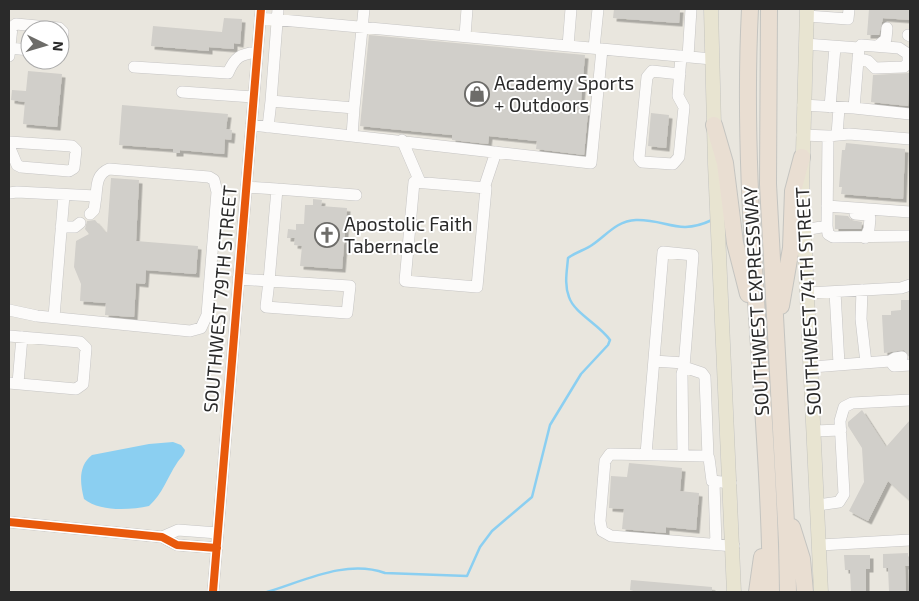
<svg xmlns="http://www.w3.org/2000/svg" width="919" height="601" viewBox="0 0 919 601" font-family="'Exo 2',sans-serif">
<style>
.water{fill:#8bcff1}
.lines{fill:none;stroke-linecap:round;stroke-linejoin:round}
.stream{stroke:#8bcff1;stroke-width:2.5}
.building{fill:#d1cfca;filter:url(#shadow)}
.minor-casing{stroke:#c6c5c4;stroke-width:12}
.major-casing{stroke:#c4c4c0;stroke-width:15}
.highway-casing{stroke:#c4c4c0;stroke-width:18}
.minor{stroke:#fcfbfa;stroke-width:11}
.major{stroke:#e8e4d1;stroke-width:14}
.highway{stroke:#e9ded2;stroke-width:16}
.cycleway-casing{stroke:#fff;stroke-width:11}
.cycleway{stroke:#e8590c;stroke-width:8}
.labels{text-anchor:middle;stroke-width:4;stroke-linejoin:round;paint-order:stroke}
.poi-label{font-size:19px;fill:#2a2a2a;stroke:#fff;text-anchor:start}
.street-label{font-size:19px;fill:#2a2a2a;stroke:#fff}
</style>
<defs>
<filter id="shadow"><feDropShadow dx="3.5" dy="3.5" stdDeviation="0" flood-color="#0004"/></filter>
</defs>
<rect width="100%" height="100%" fill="#e9e6de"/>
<!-- water -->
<path class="water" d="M173,442L181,445L185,450C184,456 180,458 177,463C167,478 163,493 149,506C130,510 100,512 84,499C80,483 78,466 92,455L149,444Z"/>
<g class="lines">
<!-- stream -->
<path class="stream" d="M267,592C304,581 346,559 385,573L467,576L480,547L492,531L532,497L550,425L581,374L608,345L610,340C600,325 574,313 569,297C564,284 567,271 568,258C576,252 585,250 592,245C607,235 616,221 636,220C667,219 678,236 712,220"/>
</g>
<!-- building -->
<path class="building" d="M614,9H680L679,23L613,18Z
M869,9H910V20L883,18L879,35H867Z
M224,18L242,19L240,44L234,43V49L209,47V51L151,46L153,26L222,32Z
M369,35L585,55L580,112H588L584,155L536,149L537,141L489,136L488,144L452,140V135L360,126Z
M28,71L62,74L57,127L23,124L25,102L11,100L12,90L26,91Z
M910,73L908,106L871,102L873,75Z
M122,105L228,114L226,129L232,130L231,140L225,139L224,154L180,150V153H173V149L119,145Z
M651,113L669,115L666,148L648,146Z
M846,143L905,149L903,199L841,194L842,187H839L842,150H845Z
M111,178L139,180L136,241L198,246L196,274L146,270L145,284L136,283L134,317L105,315L106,303L80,301L81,284L74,267L76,241L89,234L85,229L87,221L95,220L107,234Z
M313,199L322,200L321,206L347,208L342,269L300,266L302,246L294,245L295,238H287L288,229L296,230V224H304L305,205H313Z
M835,215L848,216L851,220L862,222L861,229H835Z
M901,300H910V358L904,350L884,353L882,315H891V311L901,310Z
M862,410L886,447L910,420V501L888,481L868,521L849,511L864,482L862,448L848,426V422Z
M629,463L682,468L680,491L699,493L696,530L666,527V533L622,529L624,509L609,508L611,476L627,477Z
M908,553L909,566H905L906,592H889L888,568H883V554Z
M844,555H870V569H866V592H851L850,570H845Z
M631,580L712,587V592H637L630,590Z"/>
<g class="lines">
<defs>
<path id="minor" d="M278,9L271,101L354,108L364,9
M807,16L848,19L849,9
M260,18L712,59
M908,35L910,36
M465,36L467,9
M568,46L571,9
M878,46L886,39L887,28
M9,48L30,50
M594,48L598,9
M9,56L12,27L16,24L59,28L63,32L60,51
M688,57L691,9
M858,58L868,61L875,68L904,67L908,63V54L899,48L861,45L859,48
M134,67L228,73C235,57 240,54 257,52
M680,74L652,71L647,77L639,158L642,162L673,164L679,157L684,107L678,96L681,56
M182,92L253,97
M803,105L854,108L859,48L805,44
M830,107L835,47
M854,108L910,114
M251,125L352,136L354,108
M268,127L271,101
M802,135L828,136L827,226L804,230
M837,135L839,108
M352,136L591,163L602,49
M828,136L849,134L910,139
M402,140L420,182
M9,142L72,146L76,150L74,168L69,171L21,167L17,165L9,146
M414,182L486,188L477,287L405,281Z
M484,188L496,152
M277,189L356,195
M9,193L17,192L96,196C97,184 97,174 109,169L209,177L214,180L217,192L207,315L201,328L190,331L37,316L9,310
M827,206L910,212
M90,214L94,210L96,196
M855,214L867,215L870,218L869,229L865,238
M827,226L828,234L833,237L910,236
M61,227H75L80,223
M238,279L269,281L277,189L246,187
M269,281L350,286L347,313L266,307Z
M862,290L861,319L866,363
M835,292L839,364
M807,293L901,288L910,285
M54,317L64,195
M9,336L80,342L86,348L83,384L76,389L9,383
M654,361L684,363
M890,361L895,358L902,357
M812,367L890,361L894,366L910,365
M18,383L22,337
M814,431L841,430
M646,454L663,252L693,255L684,367L702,373L705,377L708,457
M683,455L682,374L684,367
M714,483L716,544
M731,483L712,481L709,458L705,456L610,454L605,461L600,521L602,531L611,536L734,546
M818,505L839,502L844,494L840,421L844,407L852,403L910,400
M9,522L162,537L177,545L217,548
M162,537L178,530L218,533
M820,545L910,540
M213,592L261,9"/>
<path id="major" d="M711,9L715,164L734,592
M807,9L802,188L821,592"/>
<path id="highway" d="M750,9C740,204 769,398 771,592
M769,9L768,184L787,542L788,592
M714,125L725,163L735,243L748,294
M781,306L791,248L793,191L802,157
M792,527L802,559L805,592
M757,592L762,557"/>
</defs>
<!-- minor casing -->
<use href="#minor" class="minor-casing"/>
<!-- major casing -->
<use href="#major" class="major-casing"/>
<!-- highway casing -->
<use href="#highway" class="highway-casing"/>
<!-- minor -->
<use href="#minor" class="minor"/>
<!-- major -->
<use href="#major" class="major"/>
<!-- highway -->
<use href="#highway" class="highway"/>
<defs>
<path id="cycleway" d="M9,522L162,537L177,545L217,548
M213,592L261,9"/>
</defs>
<!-- cycleway casing -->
<use href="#cycleway" class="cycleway-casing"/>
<!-- cycleway -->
<use href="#cycleway" class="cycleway"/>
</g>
<!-- icons -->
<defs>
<symbol id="shop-ring" viewBox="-11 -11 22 22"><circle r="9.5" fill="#fff" stroke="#6d6c69" stroke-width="1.5"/><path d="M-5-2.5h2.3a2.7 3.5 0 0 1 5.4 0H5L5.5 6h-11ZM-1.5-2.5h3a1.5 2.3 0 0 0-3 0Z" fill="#6d6c69"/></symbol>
<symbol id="church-ring" viewBox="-11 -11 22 22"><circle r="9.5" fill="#fff" stroke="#6d6c69" stroke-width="1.5"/><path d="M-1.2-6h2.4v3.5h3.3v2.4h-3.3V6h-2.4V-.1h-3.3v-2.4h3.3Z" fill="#6d6c69"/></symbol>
</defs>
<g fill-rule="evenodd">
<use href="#shop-ring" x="463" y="80" width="28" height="28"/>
<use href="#church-ring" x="313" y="221" width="28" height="28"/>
</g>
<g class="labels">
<!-- poi labels -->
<g class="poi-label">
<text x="494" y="90">Academy Sports<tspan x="494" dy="22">+ Outdoors</tspan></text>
<text x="344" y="231">Apostolic Faith<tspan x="344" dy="22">Tabernacle</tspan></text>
</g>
<!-- street labels -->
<g class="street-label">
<text transform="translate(220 299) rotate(-85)" y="7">SOUTHWEST 79TH STREET</text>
<text transform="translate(756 301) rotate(-93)" y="7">SOUTHWEST EXPRESSWAY</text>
<text transform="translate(808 301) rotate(-93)" y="7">SOUTHWEST 74TH STREET</text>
</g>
</g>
<!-- border -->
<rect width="919" height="601" fill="none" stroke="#2a2a2a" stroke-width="20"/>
<!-- north arrow -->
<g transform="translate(45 45) rotate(95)"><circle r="24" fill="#ffffff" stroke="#aaaaaa"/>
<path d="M0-4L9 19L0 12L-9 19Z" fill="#6d6c69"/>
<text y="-8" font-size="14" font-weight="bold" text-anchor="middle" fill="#2a2a2a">N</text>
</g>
</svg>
